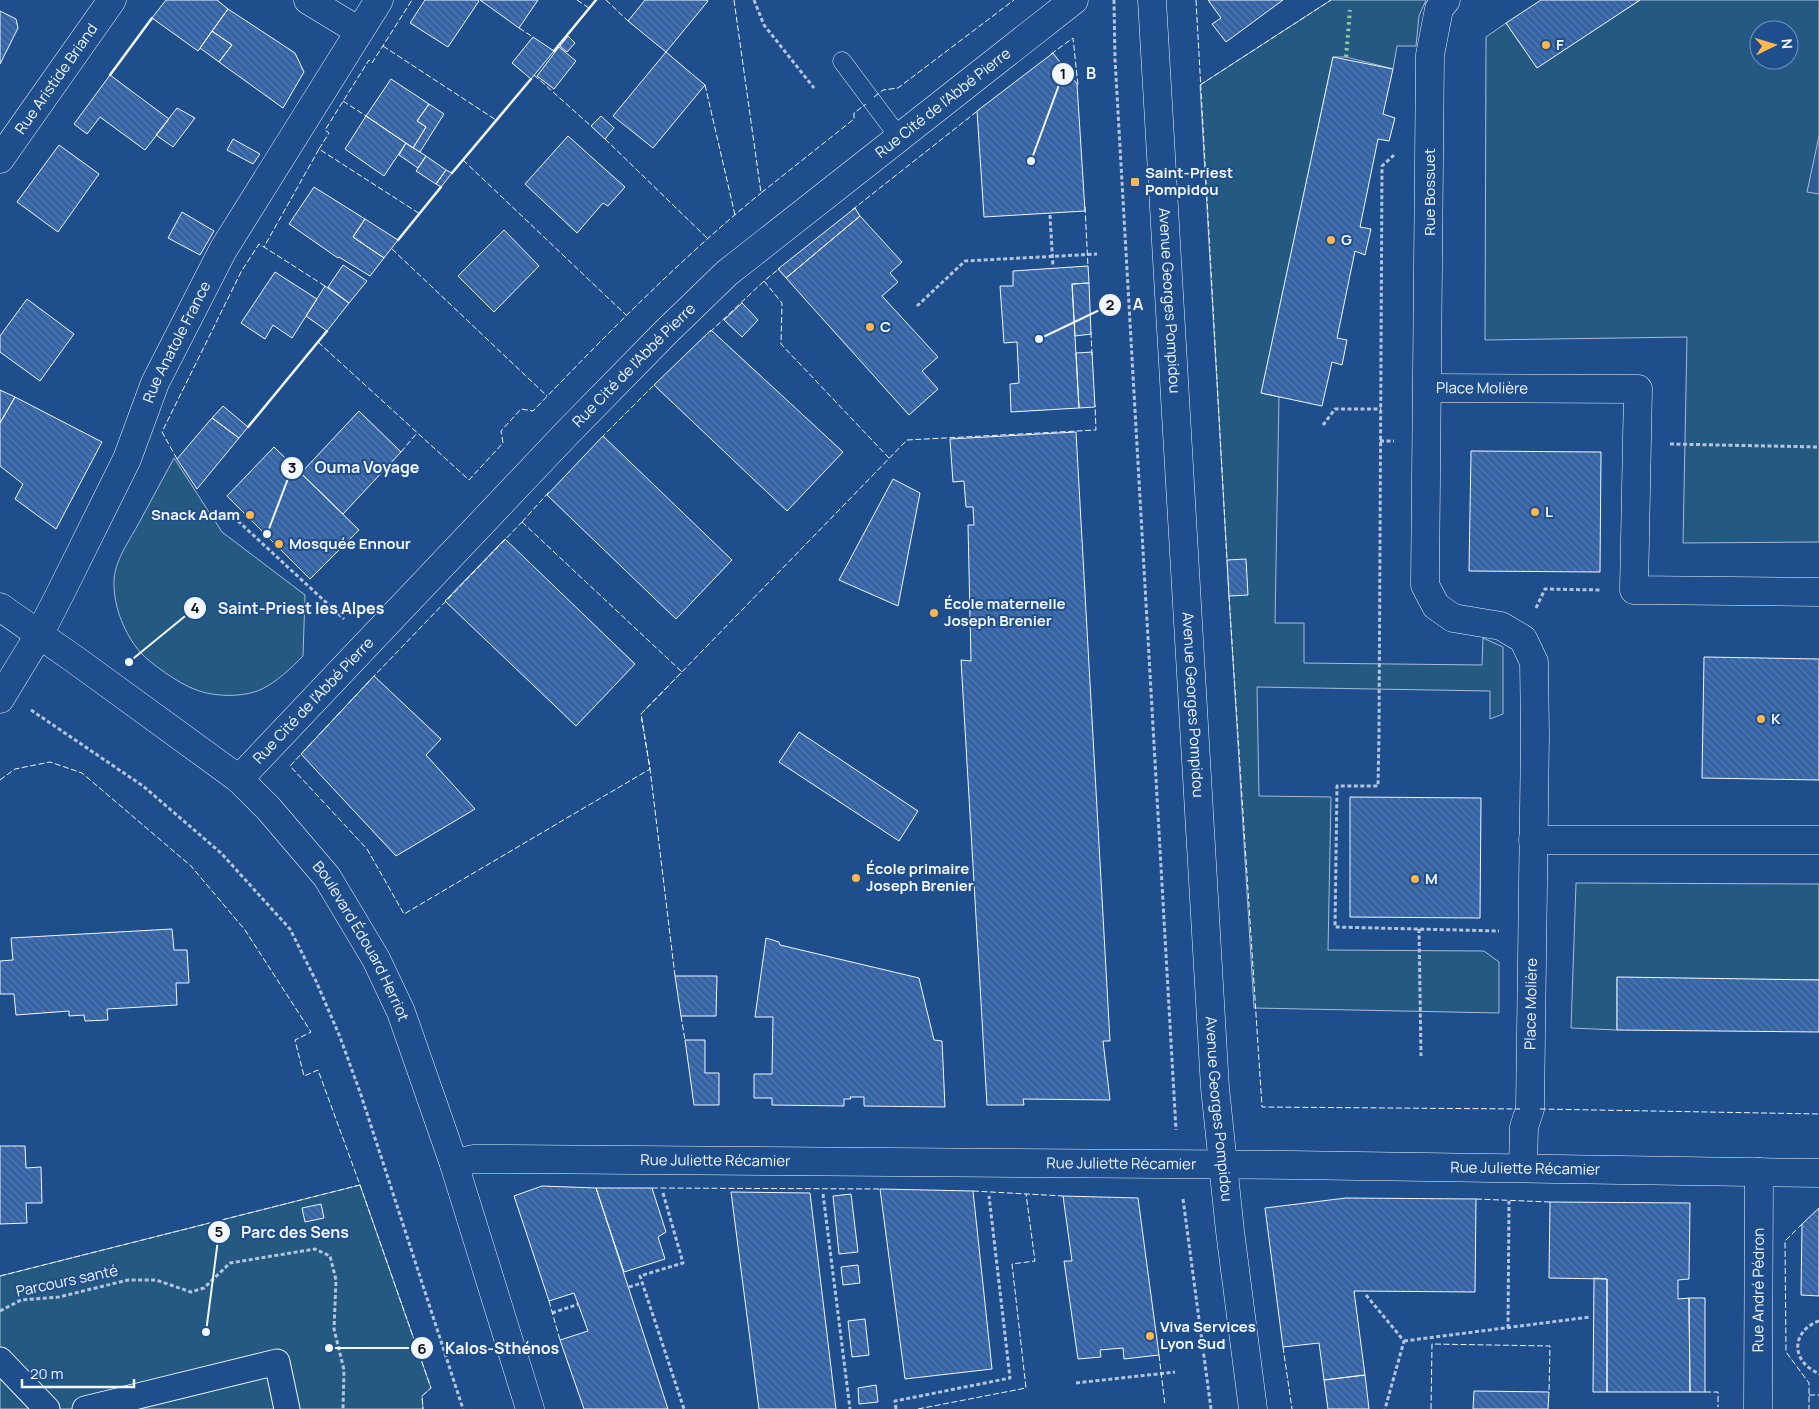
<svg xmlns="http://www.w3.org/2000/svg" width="1819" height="1409" viewBox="0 0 1819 1409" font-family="Manrope,sans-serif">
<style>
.green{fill:#245a82;stroke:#a8bbd7;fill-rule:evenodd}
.parking{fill:#305b95;stroke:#a8bbd7}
.building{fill:url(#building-back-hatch);stroke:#f2f6ff}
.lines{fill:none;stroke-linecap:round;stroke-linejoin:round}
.service-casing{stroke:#f2f6ff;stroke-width:19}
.pedestrian-casing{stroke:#f2f6ff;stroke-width:27}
.minor-casing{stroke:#f2f6ff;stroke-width:29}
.secondary-casing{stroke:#f2f6ff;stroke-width:29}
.primary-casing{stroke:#f2f6ff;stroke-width:29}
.path{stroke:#b3c4dc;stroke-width:3;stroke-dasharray:4 2.5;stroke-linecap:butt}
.service{stroke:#1f4e8c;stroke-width:18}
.pedestrian{stroke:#1f4e8c;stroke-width:25}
.minor{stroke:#1f4e8c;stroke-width:28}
.secondary{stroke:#1f4e8c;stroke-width:28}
.primary{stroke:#1f4e8c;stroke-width:28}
.hedge{stroke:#97c8a6;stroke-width:4;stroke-dasharray:2.5 4;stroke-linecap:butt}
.fence{stroke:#f2f6ff;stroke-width:1;stroke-dasharray:6 2.5;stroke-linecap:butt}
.wall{stroke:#f2f6ff;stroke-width:2.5}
.poi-dot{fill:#ffb74d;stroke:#1f4e8c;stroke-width:2}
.labels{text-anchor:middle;stroke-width:4;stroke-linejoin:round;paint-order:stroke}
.poi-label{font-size:15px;font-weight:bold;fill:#f2f6ff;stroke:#1f4e8c;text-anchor:start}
.street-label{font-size:15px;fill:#f2f6ff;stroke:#1f4e8c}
.leader{fill:none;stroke:#f2f6ff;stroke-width:2}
.callout-dot{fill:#f2f6ff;stroke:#1f4e8c;stroke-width:2}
.mark-label{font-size:15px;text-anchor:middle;font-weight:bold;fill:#111}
.callout-label{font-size:16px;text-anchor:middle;font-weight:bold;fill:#f2f6ff;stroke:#1f4e8c;stroke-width:4;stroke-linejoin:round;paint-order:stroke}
</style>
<defs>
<pattern id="building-back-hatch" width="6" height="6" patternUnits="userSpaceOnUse" patternTransform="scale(1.25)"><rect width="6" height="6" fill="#3563a3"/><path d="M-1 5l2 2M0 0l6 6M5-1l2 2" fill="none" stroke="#537ab1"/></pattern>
</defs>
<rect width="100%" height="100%" fill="#1f4e8c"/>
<!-- green -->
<path class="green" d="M1331,0H1426L1419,16L1416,46H1397L1393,69L1346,57H1333L1262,393L1279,397L1275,623H1304V663L1482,665L1483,638L1503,647V714L1490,719V691L1257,687L1259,796L1331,797L1328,950L1484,951L1499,962V1013L1254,1008L1229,596L1200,85Z
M1640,0H1819V542L1683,543L1687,337L1485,340L1486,37L1506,23L1537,67ZM1759,30H1789V60H1759Z
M174,458L222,532L305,595L303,656C290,669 278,681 262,689C243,698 213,697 194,689C180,684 151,664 141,653C125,635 114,608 114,584C113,562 130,540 140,521C151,500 163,479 174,458Z
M1576,883L1819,884V980L1617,978V1030L1571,1028Z
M360,1185L431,1388L422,1396L423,1409H0V1276Z"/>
<!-- parking -->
<path class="parking" d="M1819,136V194L1807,192Z"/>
<!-- building -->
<path class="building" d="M166,0H217L228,9L198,51L152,18Z
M425,0H478L479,1L448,47L410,23Z
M480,0H538L519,28Z
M645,0H706L708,1L666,52L628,21Z
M1208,0H1283L1226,42L1212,24L1221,18Z
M1541,0H1640L1537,68L1506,23Z
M228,9L295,53L304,72L283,108L219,62L232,45L212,31Z
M0,11L16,19L18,28L0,64Z
M212,31L232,45L219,62L200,48Z
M568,36L575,43L567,52L560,46Z
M533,37L554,51L531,79L512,63Z
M559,47L576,61L554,89L537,76Z
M666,52L705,85L653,148L613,116Z
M1053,53L1077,84L1085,211L984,217L977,111Z
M1333,57L1393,69L1383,114L1395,118L1389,141L1378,139L1360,227L1371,229L1365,255L1355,251L1337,338L1347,340L1342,365L1332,362L1322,406L1261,393Z
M110,75L169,119L145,150L100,117L87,134L74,124Z
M391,79L429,104L417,121L426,127L413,148L366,116Z
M429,104L444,114L420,152L413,148L426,127L417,121Z
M177,108L195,118L173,147L156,135Z
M366,116L406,143L384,176L345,149Z
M601,116L614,128L605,139L591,126Z
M568,136L625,187L608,206L603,203L577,233L525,184Z
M233,139L260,154L253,164L227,150Z
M406,143L426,156L418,168L399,155Z
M59,145L99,174L58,232L17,202Z
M426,156L446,170L436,184L416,171Z
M446,170L452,173L441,187L436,184Z
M314,187L365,219L353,237L384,258L370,276L339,257L338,258L289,224Z
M855,208L860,216L786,278L778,269Z
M182,212L214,231L200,255L168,238Z
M860,216L902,262L890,273L898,282L882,296L938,357L922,371L938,389L909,415L786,278Z
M365,219L398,240L384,258L353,237Z
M504,230L539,266L494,312L458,276Z
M343,265L367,281L349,303L328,287Z
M1088,266L1089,283L1072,284L1079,408L1011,412L1010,384L1019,383L1017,342L1004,343L1000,286H1013V271Z
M275,272L317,299L292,338L273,325L265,339L241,323Z
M1089,283L1091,334L1075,336L1072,284Z
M325,286L349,303L327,331L306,316Z
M27,299L74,334L40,381L0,352V336Z
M742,303L758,320L742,337L724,320Z
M711,330L843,452L787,511L654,385Z
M1092,352L1095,407L1079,408L1076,353Z
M0,390L15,397L0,423Z
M15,397L102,442L56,529L15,499L23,484L0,466V423Z
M223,406L248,427L239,438L212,418Z
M359,411L401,452L343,514L301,473Z
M212,418L239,438L197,489L177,459Z
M1076,432L1110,1041H1103L1110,1100L1023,1099L1024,1105H987L961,660L971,661L968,525H974L973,507H966L964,481L953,482L950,439Z
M603,436L732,560L676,619L547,495Z
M274,447L359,530L310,579L227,496Z
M1471,451L1601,452L1600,572L1469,571Z
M893,479L920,493L898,606L839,580Z
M505,539L635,664L576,726L445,601Z
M1246,559L1248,595L1229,596L1227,560Z
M1704,657L1819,659V780L1702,778Z
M374,676L441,739L426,755L475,809L396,856L301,754Z
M799,732L918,811L899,841L779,762Z
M1350,797L1481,798L1480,918L1350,917Z
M172,929L174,950H187L189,983H176L177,1005L107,1009L108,1020L85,1021L84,1015L69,1016V1011L16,1015L14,994H0V961L13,960L11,938Z
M766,938L779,942L780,945L919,978L934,1040L942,1041L945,1107L864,1106V1097H850L851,1099H844V1106L772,1105V1098H754V1074H772L773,1017H755Z
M675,976H717L716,1016H681Z
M1617,977L1819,980V1032L1617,1030Z
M685,1040H705V1073H719V1105H694Z
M0,1146H25L26,1168L41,1167L42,1203H26L27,1223L0,1224Z
M542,1186L596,1188L668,1409H584L560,1340L588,1331L574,1293L549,1301L514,1196Z
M596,1188H652L666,1232L658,1237L665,1259L624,1272Z
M880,1189L973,1191L992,1369L905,1379Z
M731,1192L810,1193L836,1409H759Z
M851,1194L858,1252L839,1254L833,1196Z
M1063,1196L1138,1198L1159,1355L1124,1359L1123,1348L1100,1350L1101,1357L1078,1359L1064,1261H1072Z
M1346,1198L1476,1199L1475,1292L1354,1291L1365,1375L1324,1380L1319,1343L1283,1347L1265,1208Z
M1550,1202L1690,1203L1689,1279L1678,1280V1299L1689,1298L1690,1392H1607V1279L1549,1278Z
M321,1204L324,1218L305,1222L302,1208Z
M1819,1208V1296L1801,1295L1802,1224Z
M858,1265L860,1283L843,1285L841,1267Z
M1594,1278L1607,1279V1392H1593Z
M1689,1298H1705V1392H1690Z
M865,1319L869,1355L852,1357L848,1321Z
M1365,1375L1369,1409H1328L1324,1380Z
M876,1385L878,1402L859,1404L858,1388Z
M1474,1391L1549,1392L1548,1409H1473Z"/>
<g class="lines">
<defs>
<path id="service" d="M842,61L899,137"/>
<path id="pedestrian" d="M0,1360L47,1409
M85,1409L277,1362L287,1409"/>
<g id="minor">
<path d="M308,0L359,31"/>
<path id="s1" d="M1152,0L1215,1088L1230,1231L1253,1409"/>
<path d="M1446,0L1439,9L1430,55L1425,585L1436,606L1453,618L1501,626L1523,639L1534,662L1535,735L1530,1109L1524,1127L1523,1168"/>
<path id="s2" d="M1428,388L1638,389L1634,590L1819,592"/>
<path id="s3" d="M0,699L39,635L61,592L127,459L155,383L223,250L379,0"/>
<path id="s4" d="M239,779L568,432L666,332L727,273L1074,0"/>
<path d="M1533,840H1819"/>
<path id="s5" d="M454,1164L473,1159H502L1291,1165L1819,1173"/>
<path id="s6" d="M1758,1409L1759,1172"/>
</g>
<g id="secondary">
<path id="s7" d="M0,607L77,661L239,779L269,809L327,877L376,959L401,1012L454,1164L530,1409"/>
</g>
<g id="primary">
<path id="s8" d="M0,159L112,0"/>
</g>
</defs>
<!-- service casing -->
<use href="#service" class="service-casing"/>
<!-- pedestrian casing -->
<use href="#pedestrian" class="pedestrian-casing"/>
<!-- minor casing -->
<use href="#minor" class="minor-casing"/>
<!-- secondary casing -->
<use href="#secondary" class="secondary-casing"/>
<!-- primary casing -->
<use href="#primary" class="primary-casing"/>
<!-- path -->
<path class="path" d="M754,0L764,25L814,88
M1114,0L1115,59L1176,1130
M1394,155L1382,166L1379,733L1378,786H1337L1335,927L1499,931
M1050,215L1053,267
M917,306L965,261L1097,254
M1323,425L1335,409H1381
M1380,441H1394
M1670,444L1819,447
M238,521L344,619
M1536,608L1545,589L1600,590
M31,710L143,786L221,853L290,929L316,981L340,1037L361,1095L463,1409
M1419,929L1421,1056
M663,1193L683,1263L640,1276L684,1409
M823,1194L850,1409
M1183,1199L1211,1409
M629,1287L642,1283
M1366,1295L1404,1341L1385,1409
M0,1311L21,1300L59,1297L128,1280H156L191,1292L204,1288L230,1263L315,1249L330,1256L336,1280L334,1329L344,1370L343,1409
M552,1313L579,1304
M1819,1321C1801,1327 1791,1345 1803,1362C1807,1367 1814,1371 1819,1374
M1508,1328L1509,1201
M1404,1341L1590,1317
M1076,1383L1175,1372
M896,1409L895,1401L1010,1378L989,1196"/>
<!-- service -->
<use href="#service" class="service"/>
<!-- pedestrian -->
<use href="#pedestrian" class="pedestrian"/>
<!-- minor -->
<use href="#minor" class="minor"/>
<!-- secondary -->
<use href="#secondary" class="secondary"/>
<!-- primary -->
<use href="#primary" class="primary"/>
<!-- hedge -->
<path class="hedge" d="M1346,57L1350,10"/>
<!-- fence -->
<path class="fence" d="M577,0L589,8
M606,0L628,21
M734,0L761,193L854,119V113L866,104
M1196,0L1227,560
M519,28L533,37
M383,46L496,120
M1051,54L1073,38L1078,85
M534,75L591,126
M705,85L735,215
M1200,85L1331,0
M874,97L883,90L898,88L1014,0
M343,101L366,116
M605,139L707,238
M319,149L329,133L325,130L369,60L372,63L412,0
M463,160L626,315
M1085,207L1088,267
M852,210L980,109
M392,249L547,396
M764,281L782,303L781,344L889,458
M325,286L264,247L319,149L420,214
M710,332L764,281L780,268
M1091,332L1092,355
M318,342L469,480L503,443L501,431L521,409L533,411C606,335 679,260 761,193
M601,438L656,383
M401,452L417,433
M177,459L162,432L241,272L259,244L264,247
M522,522L549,492
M522,522L682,672L641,714L650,769L404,914L367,849L290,766L374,676Z
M1229,596L1262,1107L1520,1109
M0,780L15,769L50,762L82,773L191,866L245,930L311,1032L295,1040L304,1076L318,1070L360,1185L0,1276
M675,976L650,769L641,714L907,440L1096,430L1095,405
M681,1016L685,1040
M1540,1109L1819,1114
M360,1185L431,1388L422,1396L423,1409
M652,1188L880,1189
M973,1191L1063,1196
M1476,1199L1550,1202
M1802,1224L1785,1241L1786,1352L1809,1383V1409
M549,1301L560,1340
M1283,1347L1292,1409
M1159,1355L1165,1405
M1705,1392H1718V1407
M1809,1395H1819
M918,1409L1026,1388L1012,1264L1035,1261L1026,1194
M1431,1409L1432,1344L1550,1346L1549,1392"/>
<!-- wall -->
<path class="wall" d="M554,51L596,0
M110,75L152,18
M452,173L531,79
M398,240L441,187
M248,427L327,331"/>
</g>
<!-- markers -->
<g class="poi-dot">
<circle cx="1546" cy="45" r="5"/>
<rect x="1130" y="177" width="10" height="10" rx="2.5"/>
<circle cx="1331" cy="240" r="5"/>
<circle cx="870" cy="327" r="5"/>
<circle cx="1535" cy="512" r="5"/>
<circle cx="250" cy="515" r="5"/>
<circle cx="279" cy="544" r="5"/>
<circle cx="934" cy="613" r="5"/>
<circle cx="1761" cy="719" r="5"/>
<circle cx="856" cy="878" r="5"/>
<circle cx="1415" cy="879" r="5"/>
<circle cx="1150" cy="1336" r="5"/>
</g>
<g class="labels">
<!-- poi labels -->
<g class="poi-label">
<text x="1556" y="50">F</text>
<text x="1145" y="178">Saint-Priest<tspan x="1145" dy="17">Pompidou</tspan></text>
<text x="1341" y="245">G</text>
<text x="880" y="332">C</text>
<text x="1545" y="517">L</text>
<text x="240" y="520" text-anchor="end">Snack Adam</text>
<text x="289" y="549">Mosquée Ennour</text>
<text x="944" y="609">École maternelle<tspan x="944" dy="17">Joseph Brenier</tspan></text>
<text x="1771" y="724">K</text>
<text x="866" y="874">École primaire<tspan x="866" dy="17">Joseph Brenier</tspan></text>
<text x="1425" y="884">M</text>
<text x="1160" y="1332">Viva Services<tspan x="1160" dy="17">Lyon Sud</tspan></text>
</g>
<!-- street labels -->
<g class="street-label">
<text dy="5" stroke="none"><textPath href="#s8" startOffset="98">Rue Aristide Briand</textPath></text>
<text dy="5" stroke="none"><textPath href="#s4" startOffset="978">Rue Cité de l'Abbé Pierre</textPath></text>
<text transform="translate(1430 192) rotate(-90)" y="5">Rue Bossuet</text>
<text dy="5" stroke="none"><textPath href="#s1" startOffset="301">Avenue Georges Pompidou</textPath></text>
<text dy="5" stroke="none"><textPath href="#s3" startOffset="399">Rue Anatole France</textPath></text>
<text dy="5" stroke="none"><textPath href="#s4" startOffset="572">Rue Cité de l'Abbé Pierre</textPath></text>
<text dy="5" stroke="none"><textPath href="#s2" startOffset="54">Place Molière</textPath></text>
<text dy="5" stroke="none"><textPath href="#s4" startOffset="108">Rue Cité de l'Abbé Pierre</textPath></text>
<text dy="5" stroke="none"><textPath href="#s1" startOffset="706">Avenue Georges Pompidou</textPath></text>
<text dy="5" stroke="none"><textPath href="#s7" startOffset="499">Boulevard Édouard Herriot</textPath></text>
<text transform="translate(1531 1004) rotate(-89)" y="5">Place Molière</text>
<text dy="5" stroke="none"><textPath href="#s1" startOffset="1111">Avenue Georges Pompidou</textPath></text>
<text dy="5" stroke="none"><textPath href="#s5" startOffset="262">Rue Juliette Récamier</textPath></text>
<text dy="5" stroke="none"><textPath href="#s5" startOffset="668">Rue Juliette Récamier</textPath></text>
<text dy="5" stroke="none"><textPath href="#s5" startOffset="1072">Rue Juliette Récamier</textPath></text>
<text transform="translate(67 1281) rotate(-12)" y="5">Parcours santé</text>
<text dy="5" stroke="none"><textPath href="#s6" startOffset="119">Rue André Pédron</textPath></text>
</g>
</g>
<!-- callouts -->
<path class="leader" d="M1031 161L1063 74M1039 339L1110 305M267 534L292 468M129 662L195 608M206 1332L219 1232M329 1348L422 1348"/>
<g class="callout-dot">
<circle cx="1031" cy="161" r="5"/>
<circle cx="1039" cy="339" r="5"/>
<circle cx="267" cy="534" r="5"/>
<circle cx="129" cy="662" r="5"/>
<circle cx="206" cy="1332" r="5"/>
<circle cx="329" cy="1348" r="5"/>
<circle cx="1063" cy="74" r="12"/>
<circle cx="1110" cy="305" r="12"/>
<circle cx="292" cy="468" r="12"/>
<circle cx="195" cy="608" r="12"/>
<circle cx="219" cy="1232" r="12"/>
<circle cx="422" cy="1348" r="12"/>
</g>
<g class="mark-label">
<text x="1063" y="79">1</text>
<text x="1110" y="310">2</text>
<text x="292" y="473">3</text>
<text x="195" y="613">4</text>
<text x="219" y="1237">5</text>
<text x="422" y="1354">6</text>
</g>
<g class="callout-label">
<text x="1091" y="79">B</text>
<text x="1138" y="310">A</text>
<text x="367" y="473">Ouma Voyage</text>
<text x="301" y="614">Saint-Priest les Alpes</text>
<text x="295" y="1238">Parc des Sens</text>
<text x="502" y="1354">Kalos-Sthénos</text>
</g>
<!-- north arrow -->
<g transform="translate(1774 45) rotate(85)"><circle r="24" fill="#1f4e8c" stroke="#7391ba"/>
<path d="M0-4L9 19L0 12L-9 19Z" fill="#ffb74d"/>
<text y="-8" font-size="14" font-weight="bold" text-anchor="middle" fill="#f2f6ff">N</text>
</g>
<!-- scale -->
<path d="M22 1379v8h112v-8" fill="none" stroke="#f2f6ff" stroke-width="2.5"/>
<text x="30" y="1379" font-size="15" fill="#f2f6ff" stroke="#1f4e8c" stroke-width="4" paint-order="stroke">20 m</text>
</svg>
